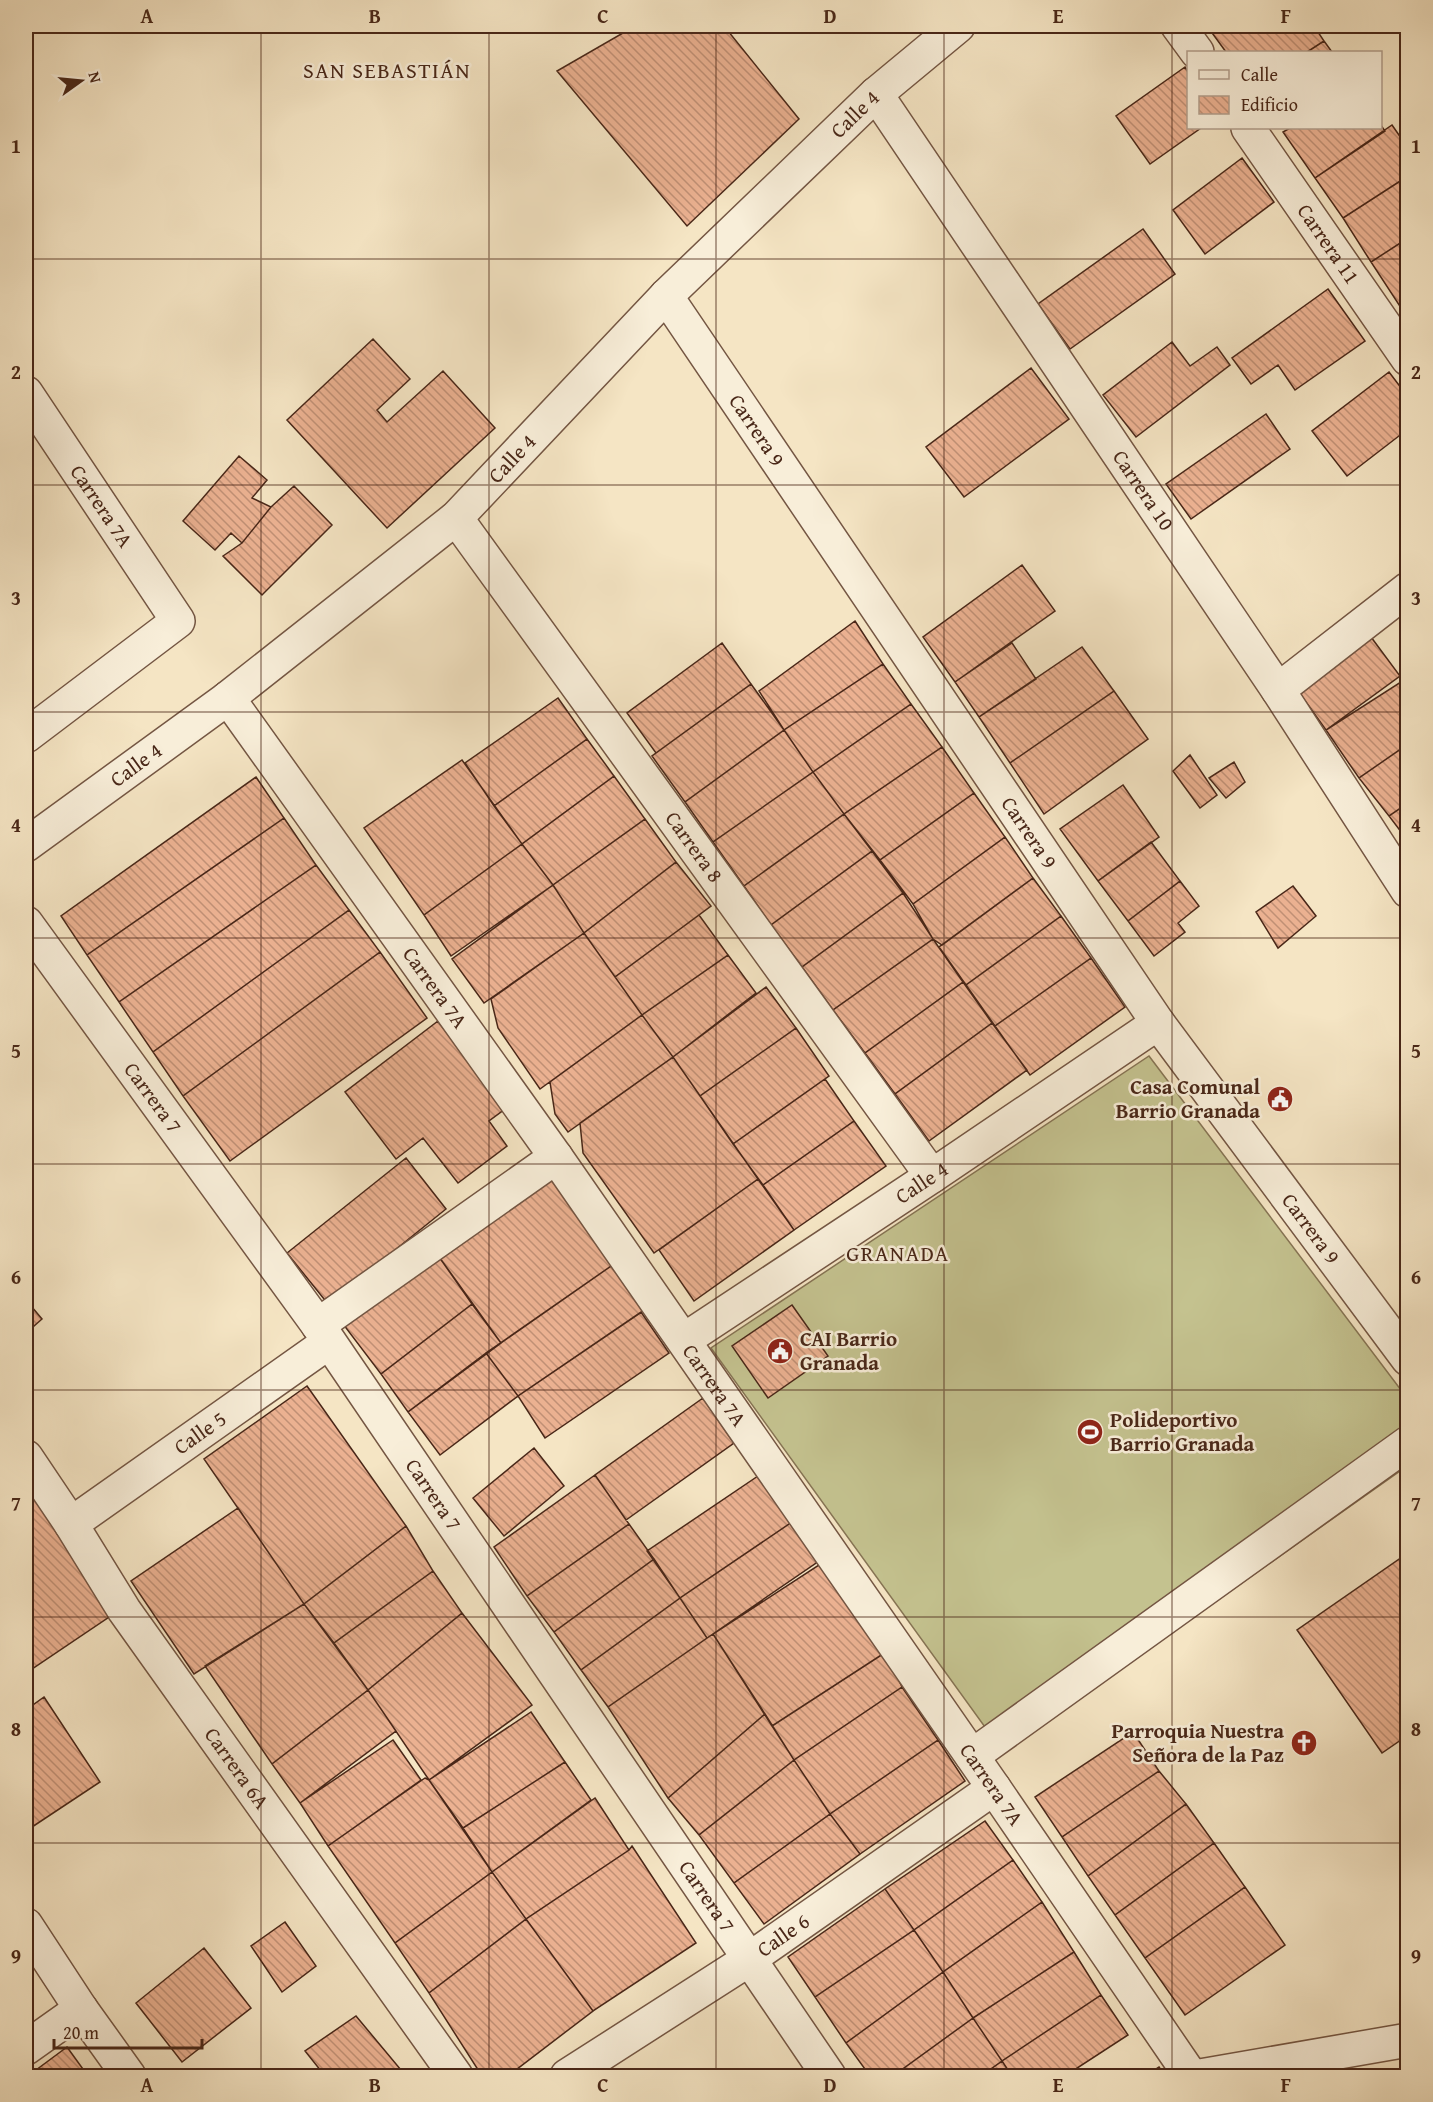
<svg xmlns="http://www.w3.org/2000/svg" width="1433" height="2102" viewBox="0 0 1433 2102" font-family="'Gentium Book Plus',serif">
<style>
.pitch{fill:#c4c28f;stroke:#867454;stroke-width:1.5}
.building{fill:url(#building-back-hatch);stroke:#492718;stroke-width:1.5}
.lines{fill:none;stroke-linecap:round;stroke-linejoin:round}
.street-casing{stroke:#745643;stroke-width:36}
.street{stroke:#f8eed9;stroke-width:33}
.grid{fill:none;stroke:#492718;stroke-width:1.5;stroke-opacity:0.55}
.labels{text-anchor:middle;stroke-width:5;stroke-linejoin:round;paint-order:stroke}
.street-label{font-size:21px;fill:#492718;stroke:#f8eed9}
.poi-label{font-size:21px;font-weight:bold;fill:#492718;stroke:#f8eed9;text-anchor:end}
.neighbourhood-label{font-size:22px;letter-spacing:1.5px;fill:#492718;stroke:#f8eed9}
.neatline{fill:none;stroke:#492718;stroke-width:2}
.grid-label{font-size:20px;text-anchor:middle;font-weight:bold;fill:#492718}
</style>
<defs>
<pattern id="building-back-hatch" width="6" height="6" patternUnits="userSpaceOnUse" patternTransform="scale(1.5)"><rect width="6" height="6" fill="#ebb191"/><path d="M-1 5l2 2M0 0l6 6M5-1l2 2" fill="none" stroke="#c09075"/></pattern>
</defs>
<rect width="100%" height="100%" fill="#f5e5c4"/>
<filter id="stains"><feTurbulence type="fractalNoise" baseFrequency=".00333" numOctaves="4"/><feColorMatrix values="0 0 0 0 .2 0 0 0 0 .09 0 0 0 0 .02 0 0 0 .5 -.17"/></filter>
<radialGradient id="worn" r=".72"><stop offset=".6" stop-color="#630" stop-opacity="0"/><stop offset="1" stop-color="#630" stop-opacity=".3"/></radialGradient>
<!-- pitch -->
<path class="pitch" d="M1149,1056L1407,1398V1466L1003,1752L711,1348Z"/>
<!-- building -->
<path class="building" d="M635,26H724L799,119L687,226L557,71Z
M1207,26H1314L1324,41L1307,52H1226Z
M1324,41L1332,52H1307Z
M1185,67L1188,72V128H1201L1150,164L1116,116Z
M1380,124L1385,131L1315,178L1283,132L1290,128H1380Z
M1392,125L1408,148V176L1343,218L1315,178Z
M1242,158L1274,202L1205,254L1173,210Z
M1408,176V238L1371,262L1343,218Z
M1143,229L1175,274L1070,349L1038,304Z
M1408,238V312L1405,314L1371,262Z
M1328,289L1365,341L1295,390L1278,365L1251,384L1232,358Z
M373,339L410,379L377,410L387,422L443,371L495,428L387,528L287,420Z
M1172,342L1190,366L1217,347L1230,365L1136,437L1103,395Z
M1031,368L1069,419L964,497L926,447Z
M1389,372L1408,397V429L1347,476L1312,431Z
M1266,414L1290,449L1191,519L1166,484Z
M239,456L267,480L252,498L271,507L242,543L231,533L215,550L183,521Z
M294,486L332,525L262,595L223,556L242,543L271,507Z
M1022,565L1055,611L955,682L923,637Z
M855,621L883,664L784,730L759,691Z
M1371,637L1400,676L1326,730L1298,691Z
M722,643L751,684L656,753L627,713Z
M1012,643L1036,679L979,717L955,682Z
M1082,647L1114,691L1010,763L979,717Z
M883,664L911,704L813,772L784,730Z
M1404,680L1408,686V744L1359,778L1326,730Z
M751,684L784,730L685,802L652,756Z
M1114,691L1148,739L1044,814L1010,763Z
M558,698L587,739L494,806L465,763Z
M911,704L942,747L844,814L813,772Z
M784,730L813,772L713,842L685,802Z
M587,739L614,776L522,844L494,806Z
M1408,744V803L1389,816L1359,778Z
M942,747L974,793L880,860L844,814Z
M1190,755L1217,795L1200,808L1173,771Z
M462,760L522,844L424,915L364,828Z
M1234,762L1245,782L1226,798L1209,778Z
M813,772L844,814L744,886L713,842Z
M614,776L645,819L553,885L522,844Z
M256,777L284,818L87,955L61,916Z
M1123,785L1159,837L1098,881L1060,829Z
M974,793L1005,837L913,904L880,860Z
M1408,803V841L1389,816Z
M844,814L872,851L771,925L744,886Z
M284,818L316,865L119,1002L87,955Z
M645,819L676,862L584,933L553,885Z
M1005,837L1033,878L942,945L933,939L913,904Z
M1151,842L1180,881L1128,921L1098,881Z
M522,844L553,885L451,956L424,915Z
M872,851L903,893L802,967L771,925Z
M676,862L711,906L615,977L584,933Z
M316,865L349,910L153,1052L119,1002Z
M1033,878L1061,916L966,985L939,947Z
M1180,881L1199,906L1178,923L1185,932L1154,956L1128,921Z
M553,885L584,933L484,1003L452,959Z
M1293,886L1316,916L1278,948L1256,912Z
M903,893L933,939L833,1010L802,967Z
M349,910L380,952L183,1096L153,1052Z
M699,915L728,955L642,1015L615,977Z
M1061,916L1091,958L995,1026L966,985Z
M584,933L642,1015L540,1089L498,1028L491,999Z
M933,939L963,982L865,1053L833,1010Z
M380,952L427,1018L230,1161L183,1096Z
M728,955L756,993L673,1057L642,1015Z
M1091,958L1125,1007L1030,1075L995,1026Z
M963,982L992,1023L895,1094L865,1053Z
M766,987L796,1028L700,1096L673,1057Z
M642,1015L673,1057L568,1132L555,1114L550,1082Z
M438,1021L505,1109L489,1121L507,1146L458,1183L423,1138L396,1159L345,1092Z
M992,1023L1027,1070L929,1141L895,1094Z
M796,1028L829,1076L733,1144L700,1096Z
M673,1057L758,1179L654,1253L583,1153L580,1123Z
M825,1079L854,1121L763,1185L733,1144Z
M854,1121L886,1166L794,1230L763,1185Z
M406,1158L446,1209L328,1304L287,1253Z
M551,1175L614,1264L501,1343L437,1254Z
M758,1179L794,1230L694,1301L659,1250Z
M437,1254L472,1304L381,1374L343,1324Z
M614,1264L646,1309L518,1396L486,1353Z
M26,1300L42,1319L26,1333Z
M472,1304L501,1343L408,1412L381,1374Z
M792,1305L828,1356L768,1398L732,1346Z
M641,1312L669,1353L545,1438L518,1396Z
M486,1353L518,1396L440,1455L408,1412Z
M307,1386L406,1526L304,1604L204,1459Z
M703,1398L734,1443L626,1520L595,1475Z
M534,1448L564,1486L504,1536L473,1498Z
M761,1474L792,1522L680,1598L647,1551Z
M595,1475L629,1524L527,1596L494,1547Z
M26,1481L115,1613L26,1673Z
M238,1508L304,1604L194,1674L131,1581Z
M792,1522L819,1561L707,1638L680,1598Z
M629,1524L654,1559L554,1632L527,1596Z
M406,1526L433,1571L334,1643L304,1604Z
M1408,1553V1735L1382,1753L1297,1630Z
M654,1559L680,1598L581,1670L554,1632Z
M825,1561L886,1652L772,1726L713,1634Z
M433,1571L462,1613L368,1690L334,1643Z
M680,1598L707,1638L608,1707L581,1670Z
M304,1604L368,1690L272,1764L205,1666Z
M462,1613L532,1705L429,1780L368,1690Z
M713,1634L765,1714L668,1798L608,1707Z
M886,1652L902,1687L794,1760L772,1726Z
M902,1687L938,1740L830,1814L794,1760Z
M368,1690L396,1731L300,1803L272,1764Z
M44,1697L100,1782L26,1831V1710Z
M531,1712L565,1762L463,1828L429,1780Z
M765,1714L794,1760L699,1835L668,1798Z
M1133,1732L1159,1771L1062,1837L1035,1797Z
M393,1740L421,1780L328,1846L300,1803Z
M938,1740L965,1781L860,1854L830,1814Z
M794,1760L830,1814L734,1883L699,1835Z
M565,1762L591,1800L492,1872L463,1828Z
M1159,1771L1186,1804L1088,1876L1062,1837Z
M425,1778L429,1780L492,1872L395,1943L328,1846Z
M595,1798L629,1850L526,1919L492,1872Z
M1186,1804L1214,1843L1115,1915L1088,1876Z
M830,1814L860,1854L764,1924L734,1883Z
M985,1821L1013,1860L914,1930L885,1889Z
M1214,1843L1245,1887L1145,1958L1115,1915Z
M632,1846L696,1943L593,2011L526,1919L629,1850Z
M1013,1860L1042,1902L943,1972L914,1930Z
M492,1872L526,1919L429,1993L395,1943Z
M1245,1887L1285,1945L1185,2015L1145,1958Z
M885,1889L914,1930L815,1997L788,1957Z
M1042,1902L1074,1952L973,2018L943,1972Z
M526,1919L593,2011L508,2076H482L429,1993Z
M285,1922L316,1966L282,1992L251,1946Z
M914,1930L943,1972L846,2043L815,1997Z
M204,1948L251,2008L182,2062L136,2003Z
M1074,1952L1101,1995L1002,2061L973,2018Z
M943,1972L973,2018L893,2076H870L846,2043Z
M1101,1995L1128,2035L1065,2076H1012L1002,2061Z
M356,2016L406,2076H325L305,2051Z
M973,2018L1002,2061L981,2076H893Z
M67,2047L88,2076H28Z
M1002,2061L1012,2076H981Z
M1159,2067L1165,2076H1145Z"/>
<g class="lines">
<defs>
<g id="street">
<path d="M1178,26L1197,52"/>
<path id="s1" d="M876,94L1278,690L1408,891"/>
<path id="s2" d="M1248,128L1408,359"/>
<path id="s3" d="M666,296L1158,1023L1408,1359"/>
<path id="s4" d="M26,393L178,621L26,736"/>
<path id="s5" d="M456,518L932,1176"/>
<path d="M1278,690L1408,589"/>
<path id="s6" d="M228,698L556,1157L994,1788L1191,2076"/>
<path id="s7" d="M26,845L228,698L456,518L666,296L876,94L958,26"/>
<path id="s8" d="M26,923L318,1325L829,2076"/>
<path d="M318,1325L556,1157"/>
<path id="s9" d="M684,1340L932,1176L1158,1023"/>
<path id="s10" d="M26,1457L71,1524L124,1610L456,2076"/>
<path id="s11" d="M71,1524L329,1342"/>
<path d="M972,1756L1408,1443"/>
<path d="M26,1925L81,2009L129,2076"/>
<path d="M26,2048L81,2009"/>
<path id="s12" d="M567,2076L748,1960L994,1788"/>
<path d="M1200,2076L1408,2040"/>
</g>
</defs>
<!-- street casing -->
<use href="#street" class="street-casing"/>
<!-- street -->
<use href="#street" class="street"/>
</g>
<!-- grid -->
<path class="grid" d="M261,26V2076M489,26V2076M716,26V2076M944,26V2076M1172,26V2076M26,259H1408M26,485H1408M26,712H1408M26,938H1408M26,1164H1408M26,1390H1408M26,1617H1408M26,1843H1408"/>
<!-- icons -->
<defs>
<symbol id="civic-disc" viewBox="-11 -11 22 22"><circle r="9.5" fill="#8f2418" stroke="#f8eed9"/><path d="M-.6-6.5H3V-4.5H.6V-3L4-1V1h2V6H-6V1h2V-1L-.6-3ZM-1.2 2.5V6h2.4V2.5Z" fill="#fff"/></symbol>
<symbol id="stadium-disc" viewBox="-11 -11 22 22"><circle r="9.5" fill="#8f2418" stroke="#f8eed9"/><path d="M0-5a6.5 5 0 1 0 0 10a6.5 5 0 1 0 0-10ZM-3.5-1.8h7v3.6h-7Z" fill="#fff"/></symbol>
<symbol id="church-disc" viewBox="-11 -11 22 22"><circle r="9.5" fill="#8f2418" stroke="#f8eed9"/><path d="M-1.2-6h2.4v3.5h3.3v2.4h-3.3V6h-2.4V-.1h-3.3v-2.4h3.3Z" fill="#fff"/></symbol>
</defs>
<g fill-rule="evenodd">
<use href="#civic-disc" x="1265" y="1084" width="30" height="30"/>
<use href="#civic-disc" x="765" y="1336" width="30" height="30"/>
<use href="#stadium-disc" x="1075" y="1417" width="30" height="30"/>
<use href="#church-disc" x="1289" y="1728" width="30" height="30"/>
</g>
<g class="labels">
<!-- street labels -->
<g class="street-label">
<text dy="7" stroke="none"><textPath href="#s7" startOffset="1108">Calle 4</textPath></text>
<text dy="7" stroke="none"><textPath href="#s2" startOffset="141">Carrera 11</textPath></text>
<text dy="7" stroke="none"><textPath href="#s3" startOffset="162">Carrera 9</textPath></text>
<text dy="7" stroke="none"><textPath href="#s7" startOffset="622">Calle 4</textPath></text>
<text dy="7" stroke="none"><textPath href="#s1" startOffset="478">Carrera 10</textPath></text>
<text dy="7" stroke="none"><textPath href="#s4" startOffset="136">Carrera 7A</textPath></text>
<text dy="7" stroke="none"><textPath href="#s7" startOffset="136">Calle 4</textPath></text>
<text dy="7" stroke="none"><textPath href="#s3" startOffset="648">Carrera 9</textPath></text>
<text dy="7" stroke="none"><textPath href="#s5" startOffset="406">Carrera 8</textPath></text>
<text dy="7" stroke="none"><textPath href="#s6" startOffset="356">Carrera 7A</textPath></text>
<text dy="7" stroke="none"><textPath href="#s8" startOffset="216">Carrera 7</textPath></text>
<text dy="7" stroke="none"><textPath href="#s9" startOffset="285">Calle 4</textPath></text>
<text dy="7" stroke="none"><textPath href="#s3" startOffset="1134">Carrera 9</textPath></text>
<text dy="7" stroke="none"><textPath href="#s6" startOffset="842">Carrera 7A</textPath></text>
<text dy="7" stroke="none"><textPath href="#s11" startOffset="158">Calle 5</textPath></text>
<text dy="7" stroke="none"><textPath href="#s8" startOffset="702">Carrera 7</textPath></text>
<text dy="7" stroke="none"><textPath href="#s10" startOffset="376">Carrera 6A</textPath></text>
<text dy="7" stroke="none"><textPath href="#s6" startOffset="1328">Carrera 7A</textPath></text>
<text dy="7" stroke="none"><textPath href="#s8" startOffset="1188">Carrera 7</textPath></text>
<text dy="7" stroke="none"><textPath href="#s12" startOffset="258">Calle 6</textPath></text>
</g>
<!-- poi labels -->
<g class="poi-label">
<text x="1260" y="1094">Casa Comunal<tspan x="1260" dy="24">Barrio Granada</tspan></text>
<text x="800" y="1346" text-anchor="start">CAI Barrio<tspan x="800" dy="24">Granada</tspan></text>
<text x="1110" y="1427" text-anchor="start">Polideportivo<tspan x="1110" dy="24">Barrio Granada</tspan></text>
<text x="1284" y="1738">Parroquia Nuestra<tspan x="1284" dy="24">Señora de la Paz</tspan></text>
</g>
<!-- neighbourhood labels -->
<g class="neighbourhood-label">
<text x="387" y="78">SAN SEBASTIÁN</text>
<text x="898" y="1261">GRANADA</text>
</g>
</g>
<!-- margin -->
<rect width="1433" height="2102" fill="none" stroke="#f5e5c4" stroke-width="66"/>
<!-- legend -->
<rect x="1187" y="51" width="195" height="78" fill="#f8eed9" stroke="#b29e8c" stroke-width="1.5"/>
<rect x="1199" y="70" width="30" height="9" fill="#f8eed9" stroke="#b29e8c" stroke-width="1.5"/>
<text x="1241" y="81" font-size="18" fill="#492718">Calle</text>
<rect x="1199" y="96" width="30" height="18" fill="url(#building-back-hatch)" stroke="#b29e8c" stroke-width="1.5"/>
<text x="1241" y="111" font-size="18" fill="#492718">Edificio</text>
<!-- north arrow -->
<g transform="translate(81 81) rotate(75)" stroke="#f8eed9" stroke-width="4.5" paint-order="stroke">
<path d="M0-4.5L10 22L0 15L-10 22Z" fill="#492718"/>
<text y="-9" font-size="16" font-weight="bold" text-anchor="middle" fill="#492718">N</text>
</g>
<!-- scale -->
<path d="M54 2039v9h148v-9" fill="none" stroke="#492718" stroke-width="3"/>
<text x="63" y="2039" font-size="18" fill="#492718" stroke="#f8eed9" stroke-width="4.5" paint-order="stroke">20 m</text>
<rect x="33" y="33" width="1367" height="2036" class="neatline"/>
<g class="grid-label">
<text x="147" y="23">A</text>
<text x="375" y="23">B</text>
<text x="603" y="23">C</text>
<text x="830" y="23">D</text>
<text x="1058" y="23">E</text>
<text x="1286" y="23">F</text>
<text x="16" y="153">1</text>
<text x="1416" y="153">1</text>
<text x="16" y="379">2</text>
<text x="1416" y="379">2</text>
<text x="16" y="605">3</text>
<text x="1416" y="605">3</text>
<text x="16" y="832">4</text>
<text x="1416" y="832">4</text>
<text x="16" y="1058">5</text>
<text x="1416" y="1058">5</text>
<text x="16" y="1284">6</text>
<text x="1416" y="1284">6</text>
<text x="16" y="1510">7</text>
<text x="1416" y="1510">7</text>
<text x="16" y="1736">8</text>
<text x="1416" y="1736">8</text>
<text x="16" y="1963">9</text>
<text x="1416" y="1963">9</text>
<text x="147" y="2092">A</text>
<text x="375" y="2092">B</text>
<text x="603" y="2092">C</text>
<text x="830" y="2092">D</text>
<text x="1058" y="2092">E</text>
<text x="1286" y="2092">F</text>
</g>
<rect width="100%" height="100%" filter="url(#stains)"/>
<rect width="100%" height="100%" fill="url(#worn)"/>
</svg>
